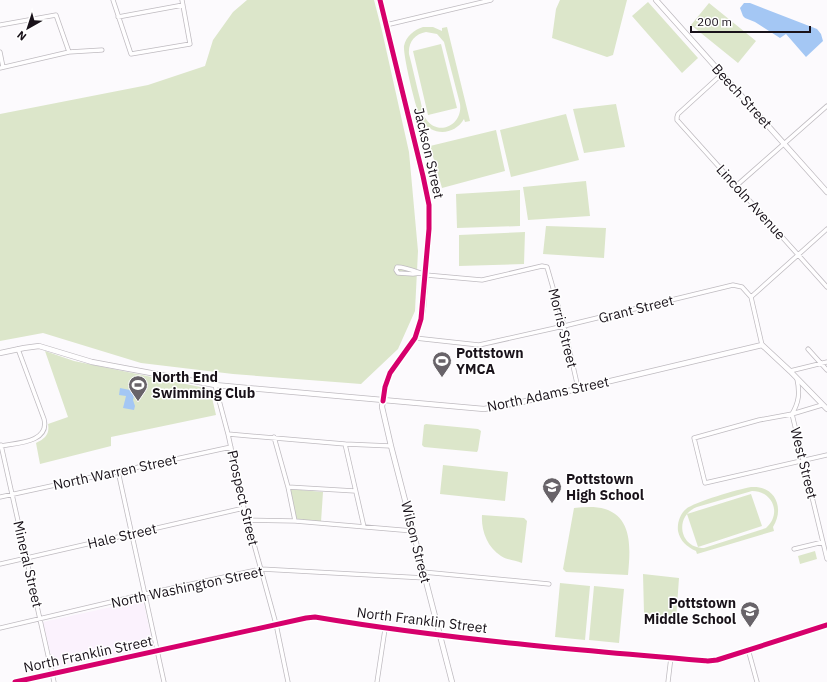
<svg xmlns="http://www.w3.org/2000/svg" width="827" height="682" viewBox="0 0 827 682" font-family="'IBM Plex Sans',sans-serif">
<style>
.built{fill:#fbf2fd}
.green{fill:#dce6ca;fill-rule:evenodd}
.water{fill:#a4c7f4}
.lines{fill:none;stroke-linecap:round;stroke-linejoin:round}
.minor-casing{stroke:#bfbbc0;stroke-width:5}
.tertiary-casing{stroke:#bfbbc0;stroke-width:6}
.minor{stroke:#fffeff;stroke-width:3.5}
.tertiary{stroke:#fffeff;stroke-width:4.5}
.cycleway-casing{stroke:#fff;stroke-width:8}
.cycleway{stroke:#d6006c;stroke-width:5}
.labels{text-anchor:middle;stroke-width:3;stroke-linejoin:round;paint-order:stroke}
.street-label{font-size:14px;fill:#19121a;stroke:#fff}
.poi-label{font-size:14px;font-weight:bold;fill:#19121a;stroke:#fff;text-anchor:start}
</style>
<rect width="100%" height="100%" fill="#fcfafd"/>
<!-- built -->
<path class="built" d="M143,600L154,650L55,672L43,622Z"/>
<!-- green -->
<path class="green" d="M247,0H374L382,31L409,152L418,251L415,311L398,349L361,384L233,374L141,363L43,333L0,341V114L148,85L205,66L213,40L233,12Z
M560,0H627L613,55L607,57L552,38L556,9Z
M648,2L698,58L682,73L632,16Z
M709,3L756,41L738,63L691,25Z
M423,27H433L442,31V28L447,27L470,121L465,122L464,119C454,136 432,136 421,120C416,110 403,56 404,46C406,36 414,30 423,27ZM426,32L437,34L444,42L460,104C463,125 438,137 426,119C422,114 422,105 420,99C416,84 413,69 409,54C408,42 415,34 426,32Z
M441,44L457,108L428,115L413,51Z
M616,104L625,147L584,153L573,109Z
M566,114L579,160L511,177L500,130Z
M496,130L505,171L442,188L430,146Z
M586,181L590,216L528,220L523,187Z
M520,190V226L457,228L456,194Z
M546,226L606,228L604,258L543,254Z
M525,232L524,264L459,266V235Z
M45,351L74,361L210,389L216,415L111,437V446L40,464L36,443C45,439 50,434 48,424L68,417Z
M426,424L478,429L481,431L478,450L477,452L424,447L422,445L424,425Z
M443,465L508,472L505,501L440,494Z
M751,487C775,485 785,508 773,527L774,531L697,554L696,551C687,547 680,541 678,531C677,523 680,514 686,509C694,502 739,489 751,487ZM752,491C773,491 782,514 766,528L704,548C679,548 674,516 697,507Z
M290,489L323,492L321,522L299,520L296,518Z
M751,494L762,526L698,547L687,514Z
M574,508C584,507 595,506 605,509C634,518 630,552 628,575L566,572L563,569Z
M482,515L524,518L527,521L522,563C515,560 507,560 501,556C487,547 481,530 482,515Z
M815,551L817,559L800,564L798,556Z
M643,574L679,578L676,620L644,613Z
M560,583L590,586L585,640L555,637Z
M594,586L624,589L619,643L589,640Z"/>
<!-- water -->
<path class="water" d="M744,3H750L817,29L821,34L823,41L806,57L786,34L780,38L755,22L745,18L743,16L740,8Z
M120,388L135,391L133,400L135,406L134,410L123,408L126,396L119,395Z"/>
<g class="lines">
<defs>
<path id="minor" d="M113,0L131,54L190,44L182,0
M118,17L183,5
M0,25L56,15L69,52
M386,25L491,0
M0,52L3,67
M0,68L69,52L102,50
M722,74L678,114L677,117V120L827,287
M736,186L827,106
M421,273L413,274L398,273L396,270L397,267C406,267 417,272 426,275L482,280L542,266L547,267L564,326L578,388
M751,297L827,229
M415,338L479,345L564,326L733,285L742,287L751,297L762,345
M808,349L827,370
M790,371L827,362
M215,385L228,434L244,508L276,624L288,682
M822,405L792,414L759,420L694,438L705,483L827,455
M792,414L827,559
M792,414C799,402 800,393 797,379
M228,434L345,444L391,446
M274,437L288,487L295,521
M345,444L364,527
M1,445L54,682
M0,446C16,443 50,443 44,419L18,349
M118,471L164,682
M288,487L355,491
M0,497L231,447
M247,520L295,521L413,531
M794,549L823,542
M0,564L244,508
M423,572L549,584
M0,628L145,594L261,569L425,578
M748,649L757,682
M15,682L306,618L315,617C445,639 577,650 708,661L717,660L827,625
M377,682L385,629
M668,682L671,657"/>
<path id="tertiary" d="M380,0L423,176L429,205V229L423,309L420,324L415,338L390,373L385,387L382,407L391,446L452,682
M656,0L827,192
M0,353L24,348L39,346L92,362L215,385L484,409L522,402L762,345L790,371L827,409"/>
</defs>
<!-- minor casing -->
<use href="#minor" class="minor-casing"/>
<!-- tertiary casing -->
<use href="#tertiary" class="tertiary-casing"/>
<!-- minor -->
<use href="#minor" class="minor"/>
<!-- tertiary -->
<use href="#tertiary" class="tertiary"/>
<defs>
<path id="cycleway" d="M380,0L423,176L429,205V229L421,319L415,338L390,373L385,387L383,401
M15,682L306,618L315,617C445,639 577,650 708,661L717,660L827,625"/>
</defs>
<!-- cycleway casing -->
<use href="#cycleway" class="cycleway-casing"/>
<!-- cycleway -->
<use href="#cycleway" class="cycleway"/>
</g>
<!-- icons -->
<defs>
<symbol id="stadium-pin" viewBox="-11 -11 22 30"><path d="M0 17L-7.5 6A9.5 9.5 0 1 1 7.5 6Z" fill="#686369" stroke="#fff"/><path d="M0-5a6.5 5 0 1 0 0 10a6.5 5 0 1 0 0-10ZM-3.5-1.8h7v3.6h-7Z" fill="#fff"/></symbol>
<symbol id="school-pin" viewBox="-11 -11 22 30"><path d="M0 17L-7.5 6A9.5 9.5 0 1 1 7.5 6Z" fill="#686369" stroke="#fff"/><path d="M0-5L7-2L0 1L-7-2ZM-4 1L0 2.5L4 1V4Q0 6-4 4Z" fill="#fff"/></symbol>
</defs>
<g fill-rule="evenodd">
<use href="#stadium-pin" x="431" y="350" width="22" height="30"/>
<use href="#stadium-pin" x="127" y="374" width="22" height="30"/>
<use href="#school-pin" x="541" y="476" width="22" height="30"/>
<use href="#school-pin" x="739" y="600" width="22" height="30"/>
</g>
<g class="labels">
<!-- street labels -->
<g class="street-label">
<text transform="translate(742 96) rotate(48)" y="5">Beech Street</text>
<text transform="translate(429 153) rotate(77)" y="5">Jackson Street</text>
<text transform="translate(751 202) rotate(48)" y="5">Lincoln Avenue</text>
<text transform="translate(636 309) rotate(-14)" y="5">Grant Street</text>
<text transform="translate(563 328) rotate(76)" y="5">Morris Street</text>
<text transform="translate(548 394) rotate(-12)" y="5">North Adams Street</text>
<text transform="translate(804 463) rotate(76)" y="5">West Street</text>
<text transform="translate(115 472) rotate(-12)" y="5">North Warren Street</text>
<text transform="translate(243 498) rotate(77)" y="5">Prospect Street</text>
<text transform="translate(122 536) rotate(-13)" y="5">Hale Street</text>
<text transform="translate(416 542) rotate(76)" y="5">Wilson Street</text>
<text transform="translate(28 564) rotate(77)" y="5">Mineral Street</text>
<text transform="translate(187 587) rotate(-12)" y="5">North Washington Street</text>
<text transform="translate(422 620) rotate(7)" y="5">North Franklin Street</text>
<text transform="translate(88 654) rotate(-12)" y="5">North Franklin Street</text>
</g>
<!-- poi labels -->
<g class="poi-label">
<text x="456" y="358">Pottstown<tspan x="456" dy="16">YMCA</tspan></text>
<text x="152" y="382">North End<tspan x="152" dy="16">Swimming Club</tspan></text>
<text x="566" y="484">Pottstown<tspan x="566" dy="16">High School</tspan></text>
<text x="736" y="608" text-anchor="end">Pottstown<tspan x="736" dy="16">Middle School</tspan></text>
</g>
</g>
<!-- north arrow -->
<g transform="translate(28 28) rotate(219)" stroke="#ffffff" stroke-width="3" paint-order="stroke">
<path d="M0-3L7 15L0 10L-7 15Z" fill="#19121a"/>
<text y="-6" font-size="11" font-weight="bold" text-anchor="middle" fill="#19121a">N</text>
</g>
<!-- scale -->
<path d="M691 26v6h119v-6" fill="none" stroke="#19121a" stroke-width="2"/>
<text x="697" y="26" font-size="12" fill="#19121a" stroke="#ffffff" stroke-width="3" paint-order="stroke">200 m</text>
</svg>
